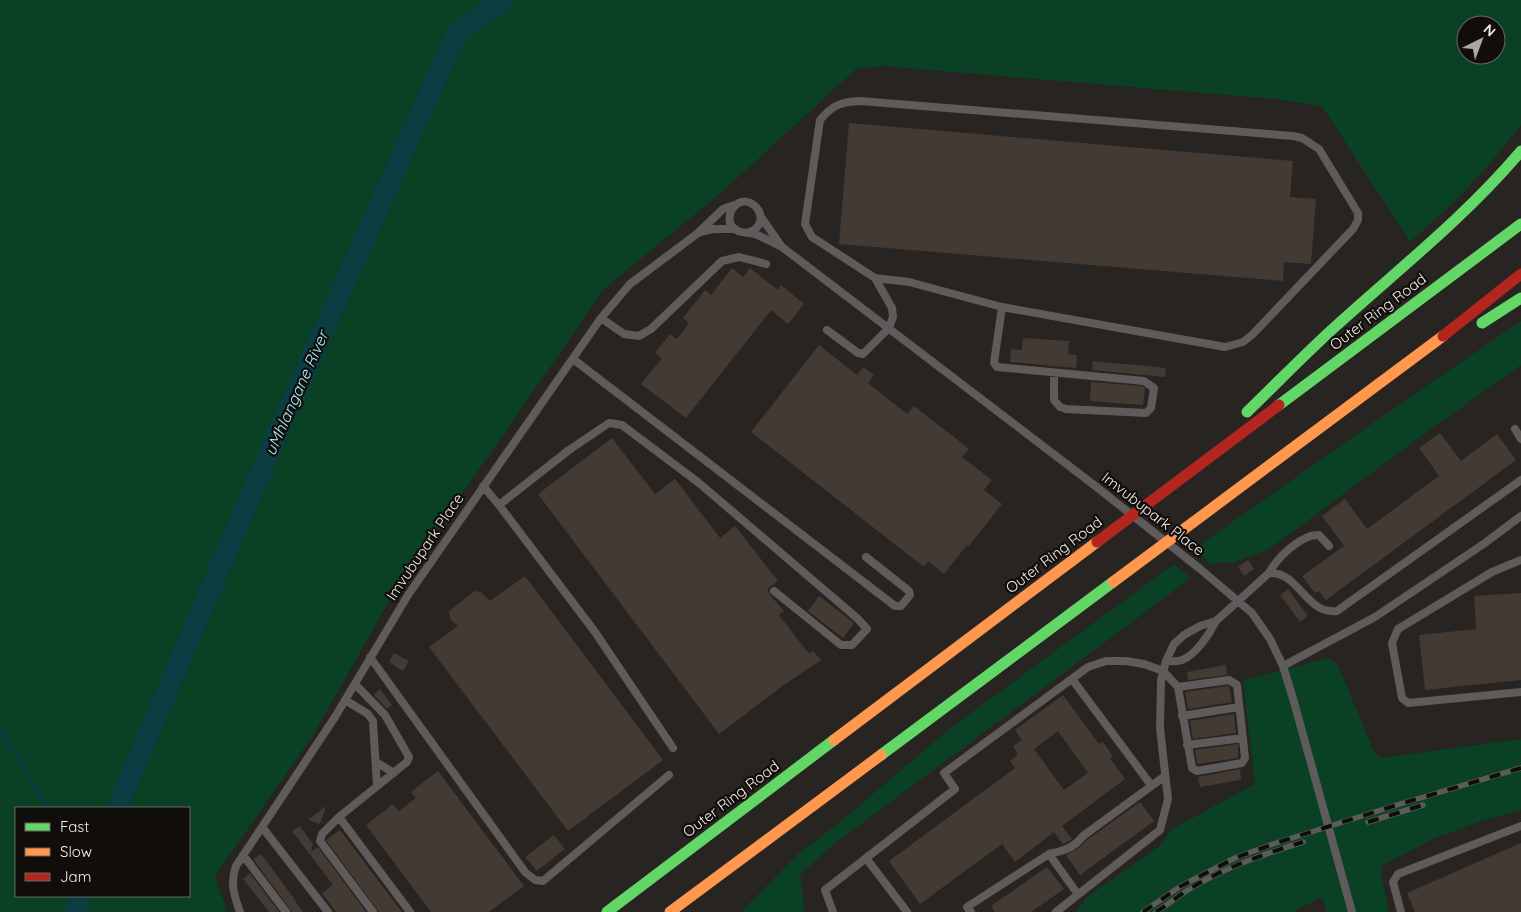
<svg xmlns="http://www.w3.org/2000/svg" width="1521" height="912" viewBox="0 0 1521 912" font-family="Quicksand,sans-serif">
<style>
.green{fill:#0a4024;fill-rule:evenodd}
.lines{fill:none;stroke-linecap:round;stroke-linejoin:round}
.stream{stroke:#0b3d42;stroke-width:4}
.river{stroke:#0b3d42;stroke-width:21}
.building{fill:#433b33;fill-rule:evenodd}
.lane{stroke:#5e5b5a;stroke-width:8}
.fast{stroke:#63d668;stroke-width:11}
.slow{stroke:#ff974d;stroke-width:11}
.jam{stroke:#b3261e;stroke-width:11}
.rail-casing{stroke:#5d5b59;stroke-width:5.5}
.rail{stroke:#100d0a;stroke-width:4;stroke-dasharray:11;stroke-linecap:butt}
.labels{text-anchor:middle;stroke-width:4.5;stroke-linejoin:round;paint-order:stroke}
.street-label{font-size:15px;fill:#f2eeea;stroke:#100d0a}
.water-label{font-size:16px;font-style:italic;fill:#a9f0fa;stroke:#100d0a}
</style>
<rect width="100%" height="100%" fill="#272421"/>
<!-- green -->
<path class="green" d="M0,0H1521V125L1488,166L1464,192L1436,219L1410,242L1322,106L1274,99L883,66L856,69L721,193L605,288L396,589L312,737L215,876L227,912H0ZM1466,25H1496V55H1466ZM16,808H189V896H16Z
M1521,321V365L1427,432L1268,550L1234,562L1210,564L1194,549L1400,404Z
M1174,564L1191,578L829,848L800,875L805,912H741L798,854L839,823L949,729Z
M1329,658L1338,665L1375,754L1382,758L1521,739V810L1482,821L1437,837L1383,865L1381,874L1389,912H1327L1322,897L1292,912H1076L1088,896L1158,847L1172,829L1255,784L1243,680Z"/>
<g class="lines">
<!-- stream -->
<path class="stream" d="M0,731L26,769L46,808"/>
<!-- river -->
<path class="river" d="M117,808L268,455L456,34L504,0
M75,912L81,896"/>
</g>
<!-- building -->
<path class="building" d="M849,123L1293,161L1290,197L1316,199L1311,264L1284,262L1283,281L839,244Z
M732,268L743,277L750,268L778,290L781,285L804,304L788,324L771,310L686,418L641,384L662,358L655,353L670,334L677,339L689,323L683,318L705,290L711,295Z
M1023,338L1069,341L1068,354L1077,355L1076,368L1010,362L1011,349L1022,350Z
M819,345L857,375L863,367L874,375L868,383L907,414L914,406L954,437L969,449L962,457L992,480L984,490L1002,504L969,546L967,545L944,574L928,561L924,567L751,432Z
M1093,361L1166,368L1165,377L1092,370Z
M1091,382L1142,386L1145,388L1143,405L1090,401Z
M1440,433L1461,461L1497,434L1516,460L1326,600L1319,591L1315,593L1302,576L1344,546L1322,516L1345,499L1367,529L1439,476L1419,448Z
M612,438L655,494L675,479L720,538L735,526L778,581L767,589L770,595L784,611L779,615L809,654L813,651L821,660L784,685L719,734L538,494Z
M1248,560L1254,569L1244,576L1238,567Z
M525,576L663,760L568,831L429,647L458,626L450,619L449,611L472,593L475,591L481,592L490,601Z
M1288,589L1308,616L1300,622L1280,595Z
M1521,593V680L1425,690L1419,635L1476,629L1474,596Z
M819,596L854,623L843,638L808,611Z
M394,653L409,661L403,671L389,662Z
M1226,665L1227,675L1188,680L1187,672Z
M1228,686L1229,687L1232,702L1188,709L1185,692Z
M380,689L392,705L387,709L374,695Z
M1063,695L1099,744L1103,742L1113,756L1110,758L1125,779L1062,826L1072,839L1069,841L1063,844L1054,832L1015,862L1002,844L920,904L889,861L1015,768L1010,761L1018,754L1013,746L1022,740L1015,730ZM1058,731L1088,773L1064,790L1034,749Z
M1234,714L1236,733L1193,739L1190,721Z
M1238,744V758L1197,764L1195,750Z
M1240,769L1241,780L1200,787L1198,777Z
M438,771L524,886L489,912H431L366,825L393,804L399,811L416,798L411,792Z
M1140,802L1154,821L1080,875L1066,855L1079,848L1087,840Z
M326,806L320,824L308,820Z
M300,826L313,844L311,852L318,847L366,912H336L322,893L333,885L292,831Z
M340,830L402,912H379L326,840Z
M554,835L565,849L537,871L525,857Z
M1521,843V912H1415L1407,893Z
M261,854L296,901H295L303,912H292L253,859Z
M1047,867L1064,889L1031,912H995L991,906Z
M250,873L279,912H269L243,879Z"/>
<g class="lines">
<!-- lane -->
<path class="lane" d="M761,217L782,247
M700,232L713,229H735
M750,232C776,220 748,188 733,208C729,213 729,218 730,223C732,227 735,230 738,231C742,233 745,232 750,233C759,234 773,243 782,247L1094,485L1199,568L1252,613L1270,639L1283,666L1294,702L1352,912
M875,278L909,282L1002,307
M601,318L624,334L639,336L651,329L722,261L739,257L766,264
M827,330L858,353L863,354L889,328L893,317L892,308L875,278L812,237L805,224L820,120C833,105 840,102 860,101L1293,136L1302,138L1319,149L1358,213V220L1353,229L1253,334L1243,342L1225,347L1002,307L994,363L997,367L1144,381L1154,388L1151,408L1146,413L1066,409L1060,407L1054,400V373
M573,359L895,606H901L910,595L909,591L866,557
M1515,429L1521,439
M483,486L499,505L569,450L609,423L622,425L699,483L857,618L867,629L852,645H841L774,591
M499,505L595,632L673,748
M1521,560L1492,572L1398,629L1392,643L1402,698L1408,703L1521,692
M1269,573C1277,558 1301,534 1319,535L1329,546
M370,657L525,872L535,880L543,881L669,775
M1166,661C1171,661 1178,662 1182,660C1196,655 1210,633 1216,621
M1283,666L1375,617L1485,543L1521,516
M1072,679L1151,785
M355,684L385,715L409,757L407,762L339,817L410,912
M345,700L368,714L373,721L377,786
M1182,716L1239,707
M1187,745L1243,738
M376,762L394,773
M339,817L322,834L320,841L373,912
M262,827L328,912
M1049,854L1077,893
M243,855L286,912
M866,858L907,912
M240,912C234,895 230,883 236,866L335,717L408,595L601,318L630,284L698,233L723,209L734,205
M833,912L825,890L955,789L944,773L1088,667L1106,661H1126L1144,664L1163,671L1178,687L1192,768L1197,771L1242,763L1245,758L1237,685L1229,680L1178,687
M971,912L967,907L1049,854C1063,851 1074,848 1083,836L1165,776
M1056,912L1160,830L1168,799L1160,728L1161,680L1166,661L1174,644L1184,635L1200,626L1216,621L1269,573C1299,571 1306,615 1337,611L1521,480
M1401,912L1393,882L1398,874L1521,826"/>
<!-- fast -->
<path class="fast" d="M1482,323L1521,298
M1279,405L1521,224
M1247,412C1277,383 1306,353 1337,325C1400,268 1466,216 1521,151
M881,755L1113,582
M607,912L834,740"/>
<!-- slow -->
<path class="slow" d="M1113,582L1443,336
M834,740L1097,542
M670,912L881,755"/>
<!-- jam -->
<path class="jam" d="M1443,336L1521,274
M1097,542L1279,405"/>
<defs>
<path id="rail" d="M1368,822L1423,805
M1143,912L1181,886L1235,858L1273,844L1397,805L1521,768
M1156,912C1167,905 1177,897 1188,890C1223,868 1264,854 1303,842"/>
</defs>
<!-- rail casing -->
<use href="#rail" class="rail-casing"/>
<!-- rail -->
<use href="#rail" class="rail"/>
</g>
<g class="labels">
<!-- street labels -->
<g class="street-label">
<text transform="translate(1378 312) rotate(-37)" y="5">Outer Ring Road</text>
<text transform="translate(1153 514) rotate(38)" y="5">Imvubupark Place</text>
<text transform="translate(425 547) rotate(-56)" y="5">Imvubupark Place</text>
<text transform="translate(1054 555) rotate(-37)" y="5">Outer Ring Road</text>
<text transform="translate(731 799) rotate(-37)" y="5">Outer Ring Road</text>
</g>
<!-- water labels -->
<g class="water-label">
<text transform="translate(296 393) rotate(-66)" y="6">uMhlangane River</text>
</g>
</g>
<!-- legend -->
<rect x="15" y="807" width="175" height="90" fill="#100d0a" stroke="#6a6764"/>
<rect x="25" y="823" width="25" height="8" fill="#63d668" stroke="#6a6764"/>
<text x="60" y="832" font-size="15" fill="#f2eeea">Fast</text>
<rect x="25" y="848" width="25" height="8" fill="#ff974d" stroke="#6a6764"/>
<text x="60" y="857" font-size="15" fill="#f2eeea">Slow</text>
<rect x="25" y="873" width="25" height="8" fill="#b3261e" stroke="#6a6764"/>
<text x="60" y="882" font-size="15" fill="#f2eeea">Jam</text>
<!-- north arrow -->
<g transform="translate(1481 40) rotate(42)"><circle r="24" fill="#100d0a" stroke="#6a6764"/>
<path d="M0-4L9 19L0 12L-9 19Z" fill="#aba7a4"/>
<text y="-8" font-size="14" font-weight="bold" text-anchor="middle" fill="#f2eeea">N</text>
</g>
</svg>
